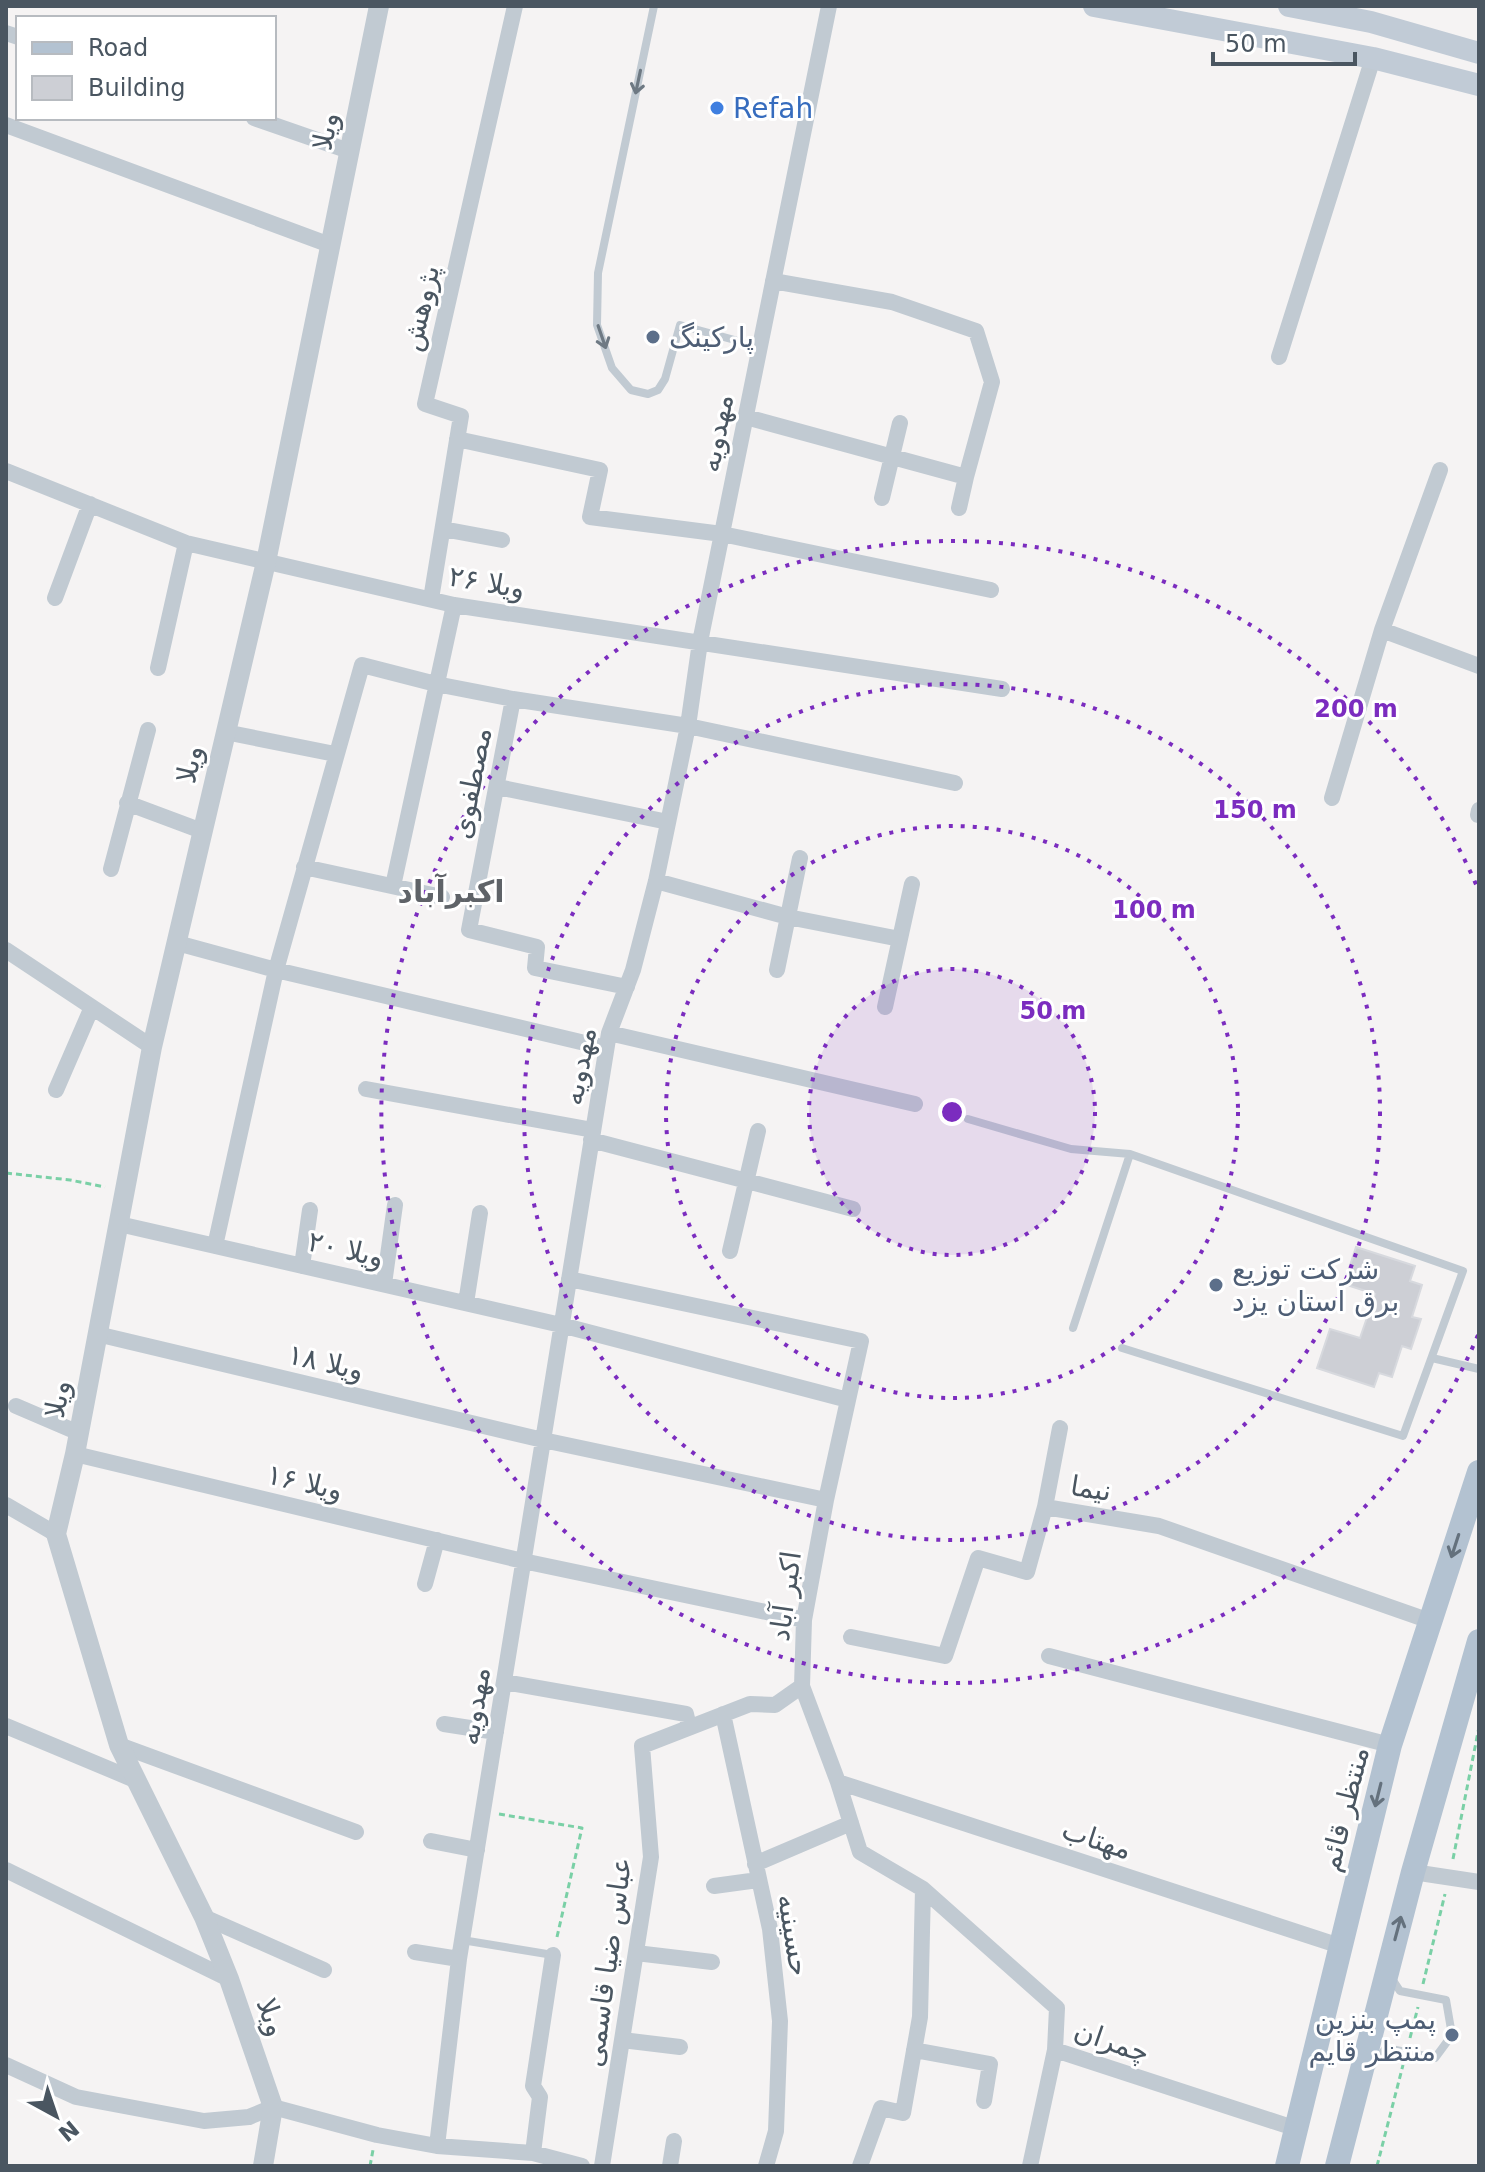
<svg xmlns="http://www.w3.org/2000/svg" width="1485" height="2172" viewBox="0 0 1485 2172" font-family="'DejaVu Sans',Vazirmatn,sans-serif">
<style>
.building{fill:#cdcfd5;stroke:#d7d9de;stroke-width:2}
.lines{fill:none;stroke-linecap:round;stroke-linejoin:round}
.path{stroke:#7ad0a6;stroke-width:3;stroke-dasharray:6 4;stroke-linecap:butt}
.service{stroke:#c1cad2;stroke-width:8}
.minor{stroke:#c1cad2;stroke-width:16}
.tertiary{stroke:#c1cad2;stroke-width:20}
.secondary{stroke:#c1cbd6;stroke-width:22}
.primary{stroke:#b3c2d1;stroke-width:24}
.oneway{stroke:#6e7983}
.oneway2{stroke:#64717d}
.ring{fill:none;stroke:#7b2cbf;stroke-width:4;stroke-dasharray:4 8}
.shop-dot{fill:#3f7fe0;stroke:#fff;stroke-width:3}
.service-dot{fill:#5c6f8a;stroke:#fff;stroke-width:3}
.labels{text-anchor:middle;stroke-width:6;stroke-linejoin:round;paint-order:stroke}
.shop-label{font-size:28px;fill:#366cbe;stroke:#fff;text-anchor:start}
.street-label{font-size:28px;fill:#4a5661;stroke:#fff}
.service-label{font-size:28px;fill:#4e5e75;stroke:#fff;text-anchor:start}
.neighbourhood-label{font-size:30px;font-weight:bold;fill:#5f6368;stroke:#fff}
.centre{fill:#7b2cbf;stroke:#fff;stroke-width:4}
.ring-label{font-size:24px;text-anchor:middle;font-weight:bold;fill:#7b2cbf;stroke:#fff;stroke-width:6;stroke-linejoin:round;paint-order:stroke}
</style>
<rect width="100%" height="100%" fill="#f5f3f3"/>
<!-- building -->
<path class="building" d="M1356,1247L1415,1266L1410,1281L1422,1285L1412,1317L1421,1319L1411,1349L1402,1346L1392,1377L1379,1373L1374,1387L1317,1368L1330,1329L1360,1338L1375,1294L1344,1284Z"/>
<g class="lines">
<!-- path -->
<path class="path" d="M6,1173L70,1180L105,1187
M499,1814L582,1828L557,1937
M1453,1859L1479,1727
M1423,1984L1445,1894
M1410,2038L1418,2007
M370,2166L373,2150
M1377,2166L1403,2065"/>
<!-- service -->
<path class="service" d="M654,6L598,273L597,325L612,368L631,390L648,394L658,390L665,379L680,325L760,347
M968,1119L1071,1149L1130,1154L1463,1271L1403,1436L1122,1348
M1073,1328L1130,1154
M1432,1358L1479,1369
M462,1940L553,1955
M1372,2066L1386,2048L1435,2058L1452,2035L1446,2000L1400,1991L1390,1976"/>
<!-- minor -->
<path class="minor" d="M6,33L18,37
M254,118L349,151
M6,125L330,245
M1279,357L1373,58
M746,417L966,477L992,382L976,331L892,302L773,281
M457,439L600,470L590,517L722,534L991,590
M6,471L186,543L454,605L1002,689
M882,498L900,423
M959,508L966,477
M443,529L502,540
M55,598L90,504
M431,599L461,416L425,404L515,6
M1382,630L1479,666
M158,668L186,543
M513,699L469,930L537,947L535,968L627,987
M225,732L335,754
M498,787L668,822
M1332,798L1382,630L1440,470
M127,803L202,831
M1478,815L1479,810
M304,867L442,897
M111,869L148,730
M656,881L788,917L900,939
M393,886L454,605
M177,943L276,970L606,1048
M6,950L152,1047
M777,970L800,858
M885,1007L912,884
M609,1033L915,1104
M366,1089L593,1130
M56,1090L92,1007
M591,1140L853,1209
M119,1224L561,1325L848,1400
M215,1246L276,970L362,665L436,684L513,699L688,726L955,783
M730,1251L758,1131
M302,1266L310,1210
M569,1279L861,1341L826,1500L804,1620L802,1686L838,1782L860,1852L923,1889L1057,2008L1055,2050L1294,2128
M384,1284L395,1205
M466,1303L480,1213
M97,1334L543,1440L826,1500
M16,1406L79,1433
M75,1454L523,1561L804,1620
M6,1505L56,1534
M1045,1507L1060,1428
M425,1584L437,1540
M851,1637L945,1656L978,1558L1027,1572L1045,1507L1159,1526L1430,1621
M1049,1656L1390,1745
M504,1682L686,1714L689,1727
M723,1714L770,1929L780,2021L776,2131L766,2166
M444,1724L496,1732
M6,1726L135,1780
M119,1745L356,1832
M838,1782L1340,1946
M431,1841L477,1850
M755,1864L851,1823
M6,1870L229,1979
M1413,1872L1479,1882
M714,1886L758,1880
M204,1917L324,1970
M415,1952L459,1959
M636,1953L712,1962
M622,2040L680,2047
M914,2050L990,2064L984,2101
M6,2065L76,2097L204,2121L249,2117L273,2107L377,2135L437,2146L533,2153L582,2166
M437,2146L459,1959L609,1033L633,970L656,881L688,726L700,642L829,6
M533,2153L540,2097L533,2086L553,1955
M602,2166L651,1857L642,1746L750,1704L775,1705L802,1686
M670,2166L674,2141
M860,2166L881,2108L903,2113L920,2017L923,1889
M1030,2166L1055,2050"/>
<!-- tertiary -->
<path class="tertiary" d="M263,2166L273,2107L229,1979L204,1917L119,1745L56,1534L75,1454L152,1047L266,562L379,6"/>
<!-- secondary -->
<path class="secondary" d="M1094,6L1373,58L1479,85
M1289,6L1371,22L1479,53"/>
<!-- primary -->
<path class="primary" d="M1287,2166L1390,1745L1479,1472
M1337,2166L1413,1872L1479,1641"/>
</g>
<!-- one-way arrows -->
<defs><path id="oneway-shaft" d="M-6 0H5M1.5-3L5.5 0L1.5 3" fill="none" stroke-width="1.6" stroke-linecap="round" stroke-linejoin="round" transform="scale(2)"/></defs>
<g class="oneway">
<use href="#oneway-shaft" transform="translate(638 82) rotate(102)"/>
<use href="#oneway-shaft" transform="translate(602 337) rotate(71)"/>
</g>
<g class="oneway2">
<use href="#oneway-shaft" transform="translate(1455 1546) rotate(108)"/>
<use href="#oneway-shaft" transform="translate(1378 1795) rotate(104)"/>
<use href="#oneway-shaft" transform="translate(1398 1928) rotate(-75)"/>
</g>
<!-- distance rings -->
<circle cx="952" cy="1112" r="143" fill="#7b2cbf" fill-opacity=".12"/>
<g class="ring">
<circle cx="952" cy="1112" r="143"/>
<circle cx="952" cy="1112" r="286"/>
<circle cx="952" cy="1112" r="428"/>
<path d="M1478 1335A571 571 0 1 1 1478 889"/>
</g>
<!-- markers -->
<circle class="shop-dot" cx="717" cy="108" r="8"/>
<g class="service-dot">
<circle cx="653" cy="337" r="8"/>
<circle cx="1216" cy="1285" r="8"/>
<circle cx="1452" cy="2035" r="8"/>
</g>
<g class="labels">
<!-- shop labels -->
<g class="shop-label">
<text x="733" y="118">Refah</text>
</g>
<!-- street labels -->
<g class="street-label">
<text transform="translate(325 131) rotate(-78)" y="10">ویلا</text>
<text transform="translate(420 308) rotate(-77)" y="10">پژوهش</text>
<text transform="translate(716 433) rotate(-79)" y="10">مهدویه</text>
<text transform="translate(487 582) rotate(10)" y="10">ویلا ۲۶</text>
<text transform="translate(189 764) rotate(-77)" y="10">ویلا</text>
<text transform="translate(471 783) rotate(-79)" y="10">مصطفوی</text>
<text transform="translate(579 1066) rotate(-79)" y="10">مهدویه</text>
<text transform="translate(346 1249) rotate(13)" y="10">ویلا ۲۰</text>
<text transform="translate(326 1362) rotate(13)" y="10">ویلا ۱۸</text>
<text transform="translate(57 1399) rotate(-79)" y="10">ویلا</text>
<text transform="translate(305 1482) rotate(13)" y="10">ویلا ۱۶</text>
<text transform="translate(1091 1488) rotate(9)" y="10">نیما</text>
<text transform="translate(785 1596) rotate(-82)" y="10">اکبر آباد</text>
<text transform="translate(474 1706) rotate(-81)" y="10">مهدویه</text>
<text transform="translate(1344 1809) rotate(-76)" y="10">منتظر قائم</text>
<text transform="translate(1097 1839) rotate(18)" y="10">مهتاب</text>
<text transform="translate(794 1935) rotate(81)" y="10">حسینیه</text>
<text transform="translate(607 1962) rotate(-82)" y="10">عباس ضیا قاسمی</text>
<text transform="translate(272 2017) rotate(71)" y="10">ویلا</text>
<text transform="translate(1112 2041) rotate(19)" y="10">چمران</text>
</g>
<!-- service labels -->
<g class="service-label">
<text x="669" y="347">پارکینگ</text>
<text x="1232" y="1279">شرکت توزیع<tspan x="1232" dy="32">برق استان یزد</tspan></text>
<text x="1436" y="2029" text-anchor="end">پمپ بنزین<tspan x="1436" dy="32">منتظر قایم</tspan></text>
</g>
<!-- neighbourhood labels -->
<g class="neighbourhood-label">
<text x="451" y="902">اکبرآباد</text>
</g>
</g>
<circle cx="952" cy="1112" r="12" class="centre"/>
<g class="ring-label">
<text x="1356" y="717">200 m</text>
<text x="1255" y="818">150 m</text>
<text x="1154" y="918">100 m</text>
<text x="1053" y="1019">50 m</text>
</g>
<!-- border -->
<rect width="1485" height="2172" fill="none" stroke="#4a5661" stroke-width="16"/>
<!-- legend -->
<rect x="16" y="16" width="260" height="104" fill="#ffffff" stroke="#b7bbc0" stroke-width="2"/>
<rect x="32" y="42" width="40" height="12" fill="#b3c2d1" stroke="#b7bbc0" stroke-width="2"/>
<text x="88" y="56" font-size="24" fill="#4a5661">Road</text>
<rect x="32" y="76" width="40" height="24" fill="#cdcfd5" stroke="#b7bbc0" stroke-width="2"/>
<text x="88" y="96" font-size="24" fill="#4a5661">Building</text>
<!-- north arrow -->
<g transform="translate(56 2116) rotate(140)" stroke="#ffffff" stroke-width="6" paint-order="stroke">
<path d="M0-6L14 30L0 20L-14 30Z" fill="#4a5661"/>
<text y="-12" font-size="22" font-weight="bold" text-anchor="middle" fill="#4a5661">N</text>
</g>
<!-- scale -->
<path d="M1213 52v12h142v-12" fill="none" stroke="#4a5661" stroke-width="4"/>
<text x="1225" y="52" font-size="24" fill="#4a5661" stroke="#ffffff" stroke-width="6" paint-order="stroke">50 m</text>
</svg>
